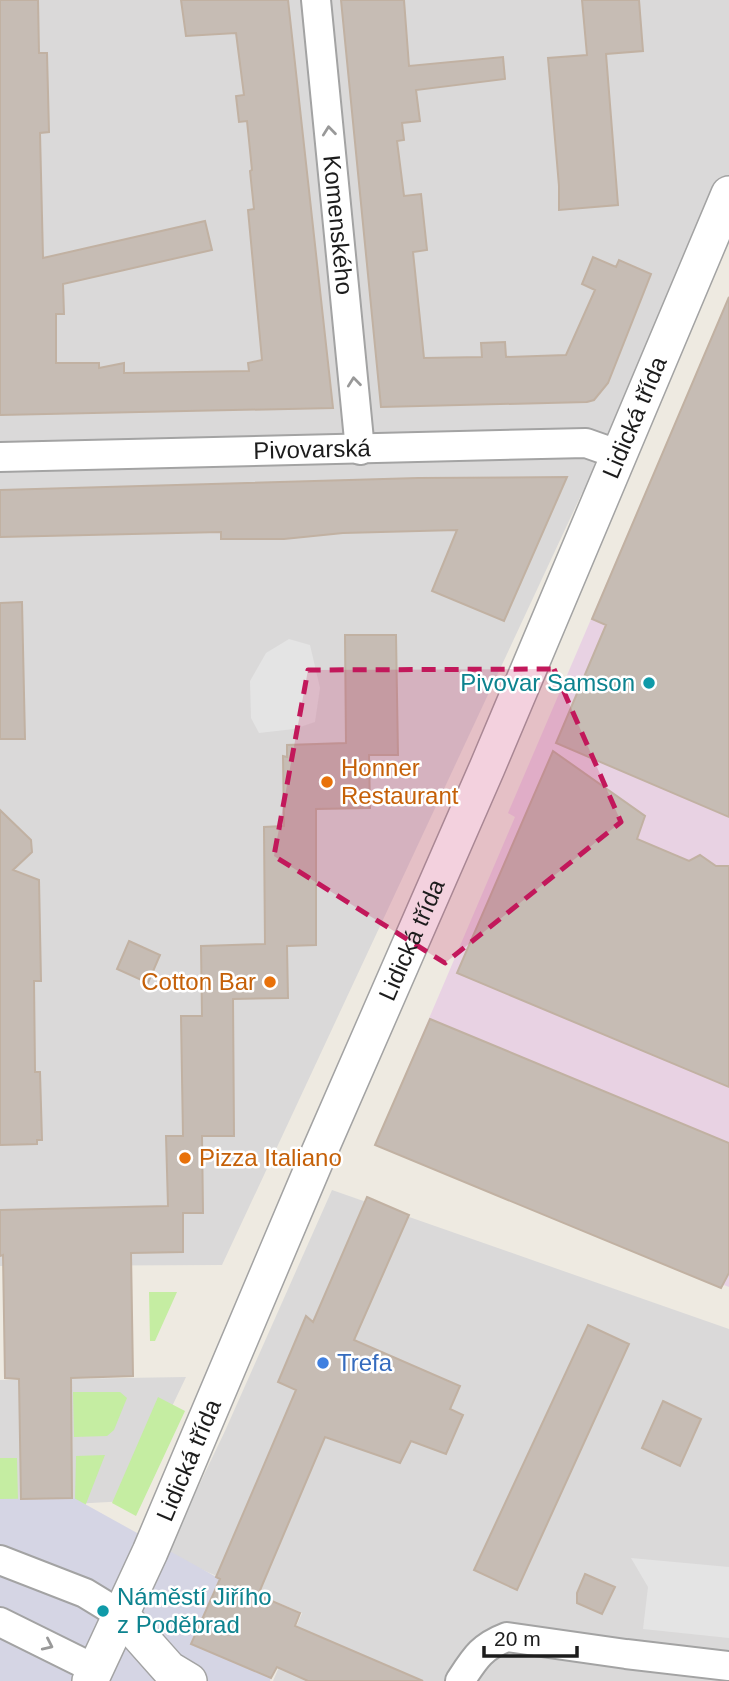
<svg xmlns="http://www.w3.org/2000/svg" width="729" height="1681" viewBox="0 0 729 1681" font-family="Helvetica,sans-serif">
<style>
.residential{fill:#dad9d9}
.industrial{fill:#e8d2e3}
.grass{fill:#c5eda2}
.parking{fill:#e4e4e4}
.plaza{fill:#d5d5e4}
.building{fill:#c6bcb4;stroke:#c1b1a2;stroke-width:2}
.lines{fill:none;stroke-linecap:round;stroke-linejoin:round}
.minor-casing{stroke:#a3a3a3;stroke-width:32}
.tertiary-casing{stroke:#a3a3a3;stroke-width:38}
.minor{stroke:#fff;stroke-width:28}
.tertiary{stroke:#fff;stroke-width:35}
.oneway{stroke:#999}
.marked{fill:#c2185b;fill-opacity:0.2;stroke:#c2185b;stroke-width:5;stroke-dasharray:14 9;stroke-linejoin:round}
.culture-dot{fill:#0f9aa8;stroke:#fff;stroke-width:2.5}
.food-dot{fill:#e8710a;stroke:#fff;stroke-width:2.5}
.shop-dot{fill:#3f7fe0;stroke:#fff;stroke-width:2.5}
.labels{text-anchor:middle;stroke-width:5;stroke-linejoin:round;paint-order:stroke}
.street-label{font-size:24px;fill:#1c1c1c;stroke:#fff}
.culture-label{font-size:24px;fill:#0d838f;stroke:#fff;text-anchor:end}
.food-label{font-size:24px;fill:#c56008;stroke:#fff;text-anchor:start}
.shop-label{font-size:24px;fill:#366cbe;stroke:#fff;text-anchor:start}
</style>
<rect width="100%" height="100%" fill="#eeeae1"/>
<!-- residential -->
<path class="residential" d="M0,0H729V212L605,500L582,493L222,1265L0,1266Z
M332,1190L729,1329V1681H273L302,1613L166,1554L225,1431Z
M186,1377L127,1501L0,1508V1380Z"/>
<!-- industrial -->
<path class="industrial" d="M729,297V1287L724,1285L721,1288L375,1145L515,817L508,813Z"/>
<!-- grass -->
<path class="grass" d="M149,1292H177L155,1341H150Z
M73,1392H120L127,1398L114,1430L107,1436L74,1437Z
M158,1397L185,1411L136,1516L112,1503Z
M105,1455L84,1509L0,1524V1458H17L18,1501L75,1500L76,1456Z"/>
<!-- parking -->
<path class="parking" d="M289,639L310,645L320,688L315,722L294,729L259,733L251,718L250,681L266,653Z
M631,1558L729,1567V1638L643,1629L648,1587Z"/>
<!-- plaza -->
<path class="plaza" d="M74,1498L220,1579L191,1644L271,1678L270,1681H0V1499Z"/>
<!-- building -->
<path class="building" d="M0,0H38L39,53H47L49,132L40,133L43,258L205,221L212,250L63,284L64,314H56V363H99V368L124,363V373L249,371L248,363L262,360L248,210L254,209L250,171L252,170L247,121L239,122L236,96L244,95L236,33L186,36L181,0H288L333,408L0,415Z
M341,0H404L409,66L503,57L505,79L416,90L420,121L402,123L404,140L397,141L404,196L421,194L427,250L413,252L424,358L482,357L481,343L505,342L506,357L566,355L595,290L582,284L593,257L616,267L619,260L651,274L608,383L594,400L587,402L381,407Z
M582,0H639L643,51L606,54L618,205L559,210V186L548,58L587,55Z
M729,297V817L556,743L606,625L592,619Z
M567,477L504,621L432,591L457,530L343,533L284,539H221V532L0,537V490L418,478Z
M22,602L25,739H0V603Z
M345,635H396L398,755H369L370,808L316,809V945L287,946L288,998L233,999L234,1136H202L203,1213H183V1252L131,1253L133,1376L71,1378L72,1498L21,1499L19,1379L5,1378L3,1255L0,1256V1210L168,1206L166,1136H183L181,1016H202L201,946L265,944L264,827L284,826L283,756L287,757V745L346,743Z
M553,751L645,816L637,839L689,861L700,855L716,866H729V1087L457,973Z
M0,810L31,840L32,852L13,870L39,880L41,981H34L35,1072H40L42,1140H37V1144L0,1145Z
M129,941L160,955L148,983L117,969Z
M430,1019L729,1143V1273L721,1288L375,1145Z
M367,1197L409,1215L354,1340L460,1386L450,1409L463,1415L446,1454L411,1441L400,1463L325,1437L258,1595L300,1613L295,1626L423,1681H308L277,1667L271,1678L191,1644L220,1579L216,1577L296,1390L278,1382L306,1316L313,1322Z
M588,1325L629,1344L517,1590L474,1570Z
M663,1401L701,1419L680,1466L642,1448Z
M585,1574L615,1587L602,1614L577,1603V1593Z"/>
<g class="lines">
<defs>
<g id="minor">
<path id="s1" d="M316,0L360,450"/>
<path id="s2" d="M0,457L586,443L620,455"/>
<path d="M0,1560L85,1593L121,1615"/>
<path d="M0,1622L95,1669"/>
<path d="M460,1681C475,1658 481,1647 507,1637L626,1654L729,1666"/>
</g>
<g id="tertiary">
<path d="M121,1615L169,1669L189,1681"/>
<path id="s3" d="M90,1681L150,1552L318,1155L487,768L729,194"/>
</g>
</defs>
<!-- minor casing -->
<use href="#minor" class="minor-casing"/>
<!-- tertiary casing -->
<use href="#tertiary" class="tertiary-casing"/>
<!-- minor -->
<use href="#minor" class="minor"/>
<!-- tertiary -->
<use href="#tertiary" class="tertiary"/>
</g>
<!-- one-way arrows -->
<defs><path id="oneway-chevron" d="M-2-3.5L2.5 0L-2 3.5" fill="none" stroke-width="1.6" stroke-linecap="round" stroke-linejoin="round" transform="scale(1.75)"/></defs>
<g class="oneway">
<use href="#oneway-chevron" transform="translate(329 131) rotate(-96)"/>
<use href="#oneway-chevron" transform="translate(354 382) rotate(-96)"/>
<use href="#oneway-chevron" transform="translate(48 1645) rotate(25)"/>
</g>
<!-- marked area -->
<path class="marked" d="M554,669L621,822L445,963L274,856L308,670Z"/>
<!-- markers -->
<g class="culture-dot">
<circle cx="649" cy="683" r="7"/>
<circle cx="103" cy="1611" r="7"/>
</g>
<g class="food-dot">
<circle cx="327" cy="782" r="7"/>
<circle cx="270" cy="982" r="7"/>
<circle cx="185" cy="1158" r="7"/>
</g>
<circle class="shop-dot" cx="323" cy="1363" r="7"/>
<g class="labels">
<!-- street labels -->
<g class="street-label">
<text dy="8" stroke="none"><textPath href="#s1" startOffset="226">Komenského</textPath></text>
<text dy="8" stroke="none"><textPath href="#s3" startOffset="1376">Lidická třída</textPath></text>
<text dy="8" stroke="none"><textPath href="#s2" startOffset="312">Pivovarská</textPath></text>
<text dy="8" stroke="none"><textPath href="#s3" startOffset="808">Lidická třída</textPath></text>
<text dy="8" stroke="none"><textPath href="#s3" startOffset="242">Lidická třída</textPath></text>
</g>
<!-- culture labels -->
<g class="culture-label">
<text x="635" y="691">Pivovar Samson</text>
<text x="117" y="1605" text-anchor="start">Náměstí Jiřího<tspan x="117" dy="28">z Poděbrad</tspan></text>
</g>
<!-- food labels -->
<g class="food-label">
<text x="341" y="776">Honner<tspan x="341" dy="28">Restaurant</tspan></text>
<text x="256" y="990" text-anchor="end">Cotton Bar</text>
<text x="199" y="1166">Pizza Italiano</text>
</g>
<!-- shop labels -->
<g class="shop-label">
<text x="337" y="1371">Trefa</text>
</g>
</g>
<!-- scale -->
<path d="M484 1646v10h93v-10" fill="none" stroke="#1c1c1c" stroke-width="3.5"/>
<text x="494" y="1646" font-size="21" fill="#1c1c1c" stroke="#ffffff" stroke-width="5" paint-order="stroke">20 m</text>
</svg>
